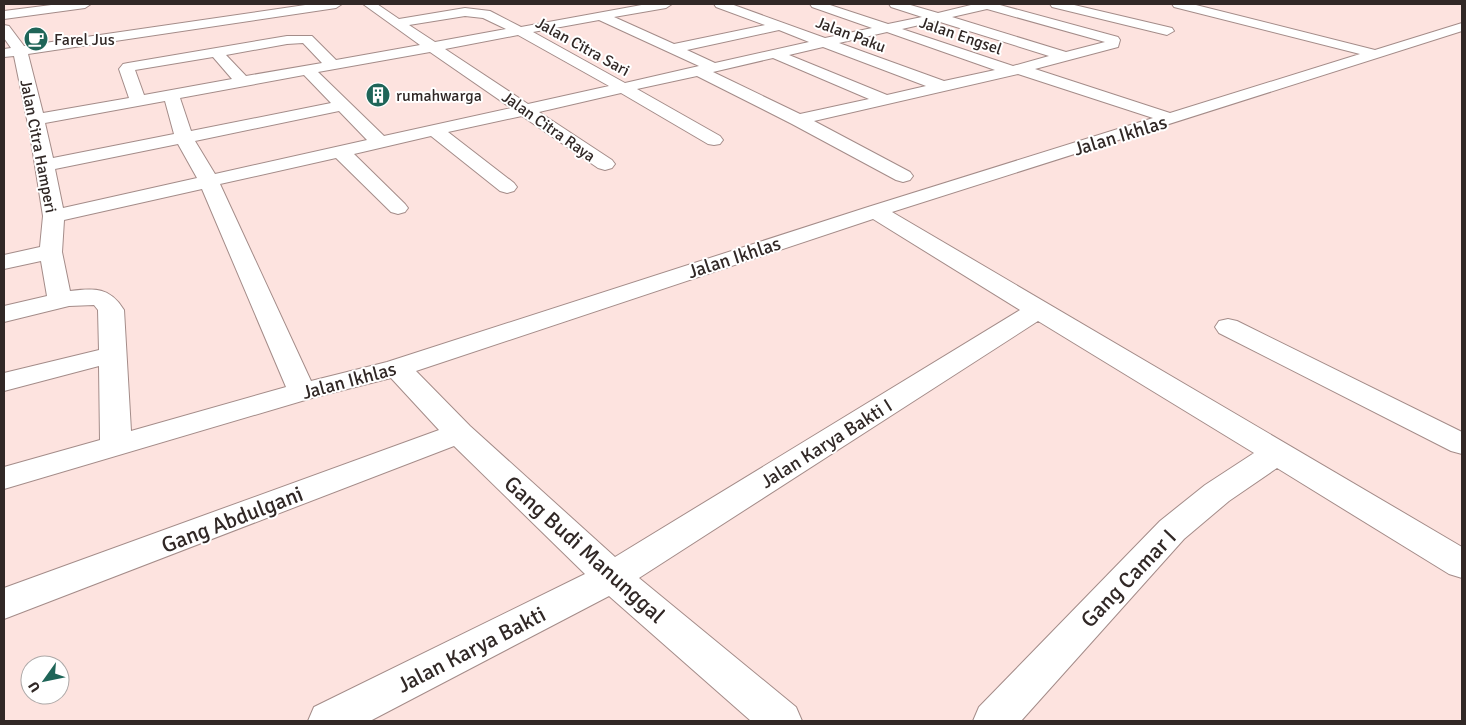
<svg xmlns="http://www.w3.org/2000/svg" width="1466" height="725" viewBox="0 0 1466 725" font-family="Signika,sans-serif">
<style>
.lines{fill:none;stroke-linecap:round;stroke-linejoin:round}
.minor-casing{stroke:#a48c89;stroke-width:2}
.minor{fill:#fff;fill-rule:evenodd}
.labels{text-anchor:middle;stroke-width:4;stroke-linejoin:round;paint-order:stroke}
.far-street-label{font-size:16px;fill:#312826;stroke:#fff}
.far-poi-label{font-size:16px;fill:#312826;stroke:#fff;text-anchor:start}
.street-label{font-size:19px;fill:#312826;stroke:#fff}
.near-street-label{font-size:22px;fill:#312826;stroke:#fff}
</style>
<rect width="100%" height="100%" fill="#fde3df"/>
<g class="lines">
<defs>
<path id="minor" d="M59,4H91L85,8L4,19V11Z
M312,4H342L336,8L28,54L43,113L129,98L119,69L123,64L128,63L287,36H312L336,60L420,45L363,4H377L399,19L465,8L490,11L521,27L647,4H672L666,8L614,17L674,44L765,25L716,7L714,4H731L825,38L872,28L812,7L810,4H827L888,24L922,17L891,7L889,4H907L938,13L975,4H1001L1000,5L1118,37L1120,40L1118,47L1035,69L1170,113L1360,54L1174,7L1172,4H1192L1375,50L1462,23V31L892,212L1462,547V578L1449,574L1277,468L1229,501L1184,539L1021,721H973L979,707L1160,521L1205,485L1254,453L1038,321L639,578L796,707L802,721H751L609,596L370,721H308L314,707L585,574L454,446L4,619V588L439,430L391,378L312,398L4,489V467L100,440L99,366L4,391V373L99,350L98,310L94,305L69,306L4,322V306L47,296L41,261L4,269V255L40,247L43,216L30,134L14,56L4,57V49L11,48L4,38V25L9,26L24,46ZM987,9L1105,42L1066,52L952,17ZM465,16L483,18L506,29L435,42L409,25ZM599,20L699,66L625,83L533,32ZM937,21L1049,56L1013,66L902,29ZM779,30L809,42L715,63L687,50ZM887,32L995,70L944,81L839,43ZM518,35L609,86L528,104L445,49ZM303,43L322,63L246,76L226,55L287,44ZM823,47L926,86L887,95L789,55ZM430,52L511,108L384,136L318,72ZM213,57L232,79L144,95L135,70ZM773,58L869,99L800,114L713,72ZM1018,74L1153,118L868,207L387,362L311,381L220,184L336,158L391,212L398,214L405,212L408,208L405,204L354,154L431,136L500,191L507,193L514,191L517,187L514,183L448,132L522,116L598,168L605,170L612,168L615,164L612,160L539,112L621,93L708,144L714,145L720,144L723,140L720,136L637,89L697,76L792,124L896,180L903,182L910,180L913,176L910,172L814,121ZM304,75L331,103L191,131L180,98ZM165,101L174,134L53,158L45,123ZM339,111L367,140L215,174L195,141ZM178,144L197,178L63,208L55,169ZM202,189L286,387L131,431L124,310C110,287 95,288 70,291L62,252L64,220ZM873,219L1020,310L615,557L470,426L416,371Z
M1050,4H1070L1172,28L1174,31L1167,35L1052,7Z
M1228,319L1237,321L1462,432V454L1451,451L1219,333L1215,327L1219,321Z"/>
</defs>
<!-- minor casing -->
<use href="#minor" class="minor-casing"/>
<!-- minor -->
<use href="#minor" class="minor"/>
</g>
<!-- icons -->
<defs>
<symbol id="cafe-disc" viewBox="-11 -11 22 22"><circle r="9.5" fill="#1f6558" stroke="#fff"/><path d="M-5.5-4.5H6V0H3Q3 3.5 0 3.5H-2.5Q-5.5 3.5-5.5 0ZM3-3.2v2h1.7v-2ZM-6 4.5H4V6H-6Z" fill="#fff"/></symbol>
<symbol id="building-disc" viewBox="-11 -11 22 22"><circle r="9.5" fill="#1f6558" stroke="#fff"/><path d="M-4-6H4V6H1V3H-1V6H-4ZM-2.5-4.3h1.7v1.8h-1.7ZM.8-4.3h1.7v1.8H.8ZM-2.5-1h1.7V.8h-1.7ZM.8-1h1.7V.8H.8Z" fill="#fff"/></symbol>
</defs>
<g fill-rule="evenodd">
<use href="#cafe-disc" x="22" y="25" width="28" height="28"/>
<use href="#building-disc" x="364" y="81" width="28" height="28"/>
</g>
<g class="labels">
<!-- far-street labels -->
<g class="far-street-label">
<text transform="translate(851 34) rotate(21)" y="6">Jalan Paku</text>
<text transform="translate(961 35) rotate(19)" y="6">Jalan Engsel</text>
<text transform="translate(583 46) rotate(29)" y="6">Jalan Citra Sari</text>
<text transform="translate(549 126) rotate(35)" y="6">Jalan Citra Raya</text>
<text transform="translate(39 146) rotate(79)" y="6">Jalan Citra Hamperi</text>
</g>
<!-- far-poi labels -->
<g class="far-poi-label">
<text x="54" y="45">Farel Jus</text>
<text x="396" y="101">rumahwarga</text>
</g>
<!-- street labels -->
<g class="street-label">
<text transform="translate(1120 135) rotate(-17)" y="7">Jalan Ikhlas</text>
<text transform="translate(734 257) rotate(-18)" y="7">Jalan Ikhlas</text>
<text transform="translate(349 380) rotate(-15)" y="7">Jalan Ikhlas</text>
<text transform="translate(826 443) rotate(-32)" y="7">Jalan Karya Bakti I</text>
</g>
<!-- near-street labels -->
<g class="near-street-label">
<text transform="translate(232 519) rotate(-21)" y="8">Gang Abdulgani</text>
<text transform="translate(585 549) rotate(42)" y="8">Gang Budi Manunggal</text>
<text transform="translate(1128 578) rotate(-46)" y="8">Gang Camar I</text>
<text transform="translate(471 649) rotate(-27)" y="8">Jalan Karya Bakti</text>
</g>
</g>
<!-- border -->
<rect width="1466" height="725" fill="none" stroke="#312826" stroke-width="10"/>
<!-- north arrow -->
<g transform="translate(45 680) rotate(237)"><circle r="24" fill="#ffffff" stroke="#ada9a8"/>
<path d="M0-4L9 19L0 12L-9 19Z" fill="#1f6558"/>
<text y="-8" font-size="14" font-weight="bold" text-anchor="middle" fill="#312826">U</text>
</g>
</svg>
